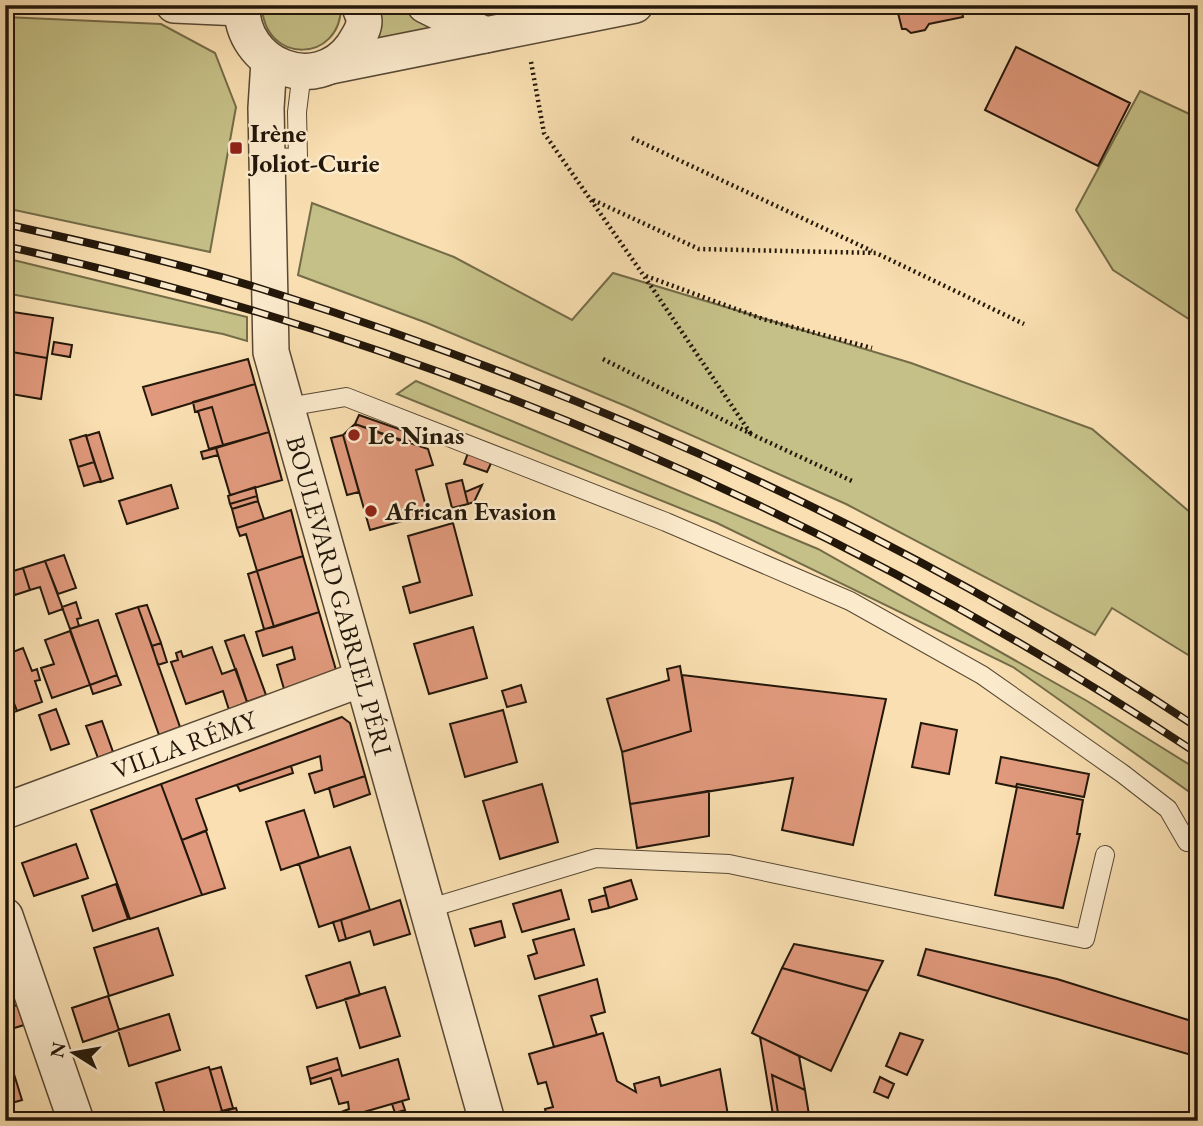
<svg xmlns="http://www.w3.org/2000/svg" width="1203" height="1126" viewBox="0 0 1203 1126" font-family="'EB Garamond',serif">
<style>
.green{fill:#c5c087;stroke:#746c48;stroke-width:2}
.building{fill:#e0997c;stroke:#23170a;stroke-width:2}
.lines{fill:none;stroke-linecap:round;stroke-linejoin:round}
.lane-casing{stroke:#584934;stroke-width:20}
.street-casing{stroke:#584934;stroke-width:38}
.path{stroke:#23170a;stroke-width:4.5;stroke-dasharray:2 3.5;stroke-linecap:butt}
.lane{stroke:#fbeacc;stroke-width:18}
.street{stroke:#fbeacc;stroke-width:35}
.rail-casing{stroke:#23170a;stroke-width:8}
.rail{stroke:#fbeacc;stroke-width:5;stroke-dasharray:16;stroke-linecap:butt}
.poi-dot{fill:#8f2418;stroke:#fbeacc;stroke-width:2.5}
.labels{text-anchor:middle;stroke-width:5;stroke-linejoin:round;paint-order:stroke}
.poi-label{font-size:26px;font-weight:bold;fill:#23170a;stroke:#fbeacc;text-anchor:start}
.street-label{font-size:26px;fill:#23170a;stroke:#fbeacc}
</style>
<rect width="100%" height="100%" fill="#f9dfb1"/>
<filter id="stains"><feTurbulence type="fractalNoise" baseFrequency=".00286" numOctaves="4"/><feColorMatrix values="0 0 0 0 .2 0 0 0 0 .09 0 0 0 0 .02 0 0 0 .5 -.17"/></filter>
<radialGradient id="worn" r=".72"><stop offset=".6" stop-color="#630" stop-opacity="0"/><stop offset="1" stop-color="#630" stop-opacity=".3"/></radialGradient>
<!-- green -->
<path class="green" d="M262,5H341C342,64 263,65 262,5Z
M380,5H402L450,34L375,42Z
M5,17L161,24L215,53L236,107L210,252L5,208Z
M1140,91L1198,118V325L1113,270L1076,210Z
M312,203L454,257L572,320L613,273L911,363L1092,429L1198,519V661L1112,608L1095,635L846,504L628,407L427,323L298,275Z
M5,258L247,317V341L223,334L5,293Z
M416,381L818,549L1087,701L1198,770V798L1013,667L717,523L397,394Z"/>
<!-- building -->
<path class="building" d="M896,5H961L963,17L929,24L925,30L911,33L906,29H902Z
M1016,47L1130,103L1098,166L985,110Z
M13,312L53,318L47,358L6,351Z
M54,342L72,345L70,357L52,354Z
M6,351L47,358L41,399L5,393Z
M248,359L255,384L152,415L143,387Z
M255,384L269,432L223,445L212,407L195,412L193,402Z
M212,407L223,445L209,449L198,411Z
M359,415L413,434L409,444L355,424Z
M355,424L428,449L433,465L416,470L428,514L370,530L343,435Z
M99,432L113,478L101,482L86,436Z
M269,432L282,480L230,495L216,448Z
M86,435L94,462L78,467L70,440Z
M343,435L359,492L347,495L331,438Z
M216,448L218,455L203,459L201,452Z
M468,453L492,461L487,472L464,464Z
M94,462L101,481L84,486L78,467Z
M462,480L468,504L452,508L446,484Z
M171,485L178,508L127,524L119,501Z
M482,485L474,502L468,504L465,492Z
M255,487L257,496L230,504L228,496Z
M257,496L258,501L232,509L230,504Z
M258,501L264,519L237,528L232,509Z
M291,510L303,556L257,571L246,534L240,536L237,528Z
M453,523L472,595L410,613L403,587L420,582L408,536Z
M64,555L76,588L58,594L45,561Z
M303,556L319,612L274,627L257,571Z
M45,561L63,609L49,614L40,587L30,590L23,568Z
M23,568L30,590L15,595L7,573Z
M257,571L274,627L264,629L248,574Z
M5,573L13,589L5,592Z
M76,602L81,618L77,619L79,626L70,629L62,607Z
M147,605L161,643L152,646L138,607Z
M138,607L180,727L159,735L116,614Z
M319,612L336,670L284,689L277,665L295,659L292,647L263,656L256,632Z
M98,620L117,675L90,685L70,629Z
M473,627L487,678L429,694L414,644Z
M70,631L90,685L52,698L41,668L54,664L45,640Z
M244,635L266,695L247,702L225,641Z
M161,643L167,662L158,665L152,646Z
M212,647L222,674L236,669L247,702L229,710L223,691L186,704L171,662L178,660L176,653L181,651L183,657Z
M23,648L32,671L37,669L40,680L35,681L42,702L17,711L5,680V655Z
M680,666L691,731L622,752L607,699L669,680L667,669Z
M117,675L121,685L93,694L90,685Z
M682,675L886,699L853,845L782,830L793,778L630,804L622,752L691,731Z
M5,680L17,711L5,715Z
M521,685L526,702L507,707L502,691Z
M56,709L69,744L51,750L39,715Z
M503,710L517,762L465,777L450,724Z
M342,717L350,723L365,776L315,793L309,774L322,770L320,756L291,766L196,799L207,830L182,840L161,784Z
M102,721L113,752L98,758L86,726Z
M921,723L957,730L949,774L912,767Z
M1001,757L1089,774L1084,797L1017,784L1016,787L996,783Z
M291,766L293,773L240,791L237,785Z
M365,776L370,794L334,807L329,788Z
M161,784L202,895L130,919L91,810Z
M542,784L558,842L500,859L483,801Z
M1017,787L1083,800L1077,834H1080L1063,908L995,895Z
M709,791V836L637,848L630,804Z
M304,810L319,857L281,870L266,822Z
M206,831L225,888L202,895L182,840Z
M76,844L88,878L34,896L22,863Z
M350,847L370,910L319,927L299,864Z
M631,880L637,899L609,908L604,888Z
M116,884L128,919L93,931L82,896Z
M561,890L569,919L522,932L513,904Z
M606,895L609,908L592,912L589,900Z
M400,900L410,934L374,945L370,931L346,939L341,920Z
M341,920L346,939L339,941L333,922Z
M501,921L505,937L475,946L470,929Z
M158,928L173,975L109,996L94,948Z
M574,929L584,965L535,979L528,956L537,953L533,940Z
M794,944L883,961L868,991L782,968Z
M926,949L1057,979L1198,1023V1057L918,975Z
M350,962L360,995L317,1008L306,976Z
M782,968L868,991L831,1071L752,1033Z
M597,979L605,1012L591,1016L597,1035L554,1047L539,996Z
M385,987L400,1036L360,1048L345,999Z
M108,996L119,1030L83,1042L72,1008Z
M17,1005L24,1025L5,1031V1009Z
M169,1014L180,1050L129,1066L118,1030Z
M603,1033L617,1081L636,1092L634,1084L659,1077L661,1086L720,1069L729,1121H548L545,1109L553,1107L546,1082L538,1084L529,1054Z
M900,1033L923,1040L907,1075L886,1066Z
M760,1037L799,1056L805,1090L772,1075L778,1113H784L785,1121H774Z
M5,1045L22,1100L5,1105Z
M337,1058L340,1069L310,1079L307,1067Z
M398,1059L409,1099L343,1118L341,1112L349,1109L348,1102L339,1104L331,1078L311,1084L310,1079L340,1069L342,1076Z
M209,1067L222,1111L192,1121H167L156,1083Z
M221,1067L233,1108L222,1111L210,1070Z
M772,1075L805,1090L810,1121H785L784,1113H778Z
M880,1077L894,1084L888,1098L874,1092Z
M402,1101L405,1110L395,1113L392,1104Z
M236,1108L240,1121H211L209,1115Z
M395,1113L397,1121H371Z
M142,1115L144,1121H126Z"/>
<g class="lines">
<defs>
<path id="lane" d="M266,157L298,158L297,112L302,72
M287,407L346,397L666,522L850,601L982,675L1123,774L1168,809L1187,842
M427,909L596,858L729,864L1085,939L1105,855"/>
<g id="street">
<path d="M174,5L241,8"/>
<path d="M242,5C240,65 316,97 353,46C357,39 364,30 364,21C364,17 361,10 359,5"/>
<path d="M425,5L485,35"/>
<path id="s1" d="M269,61L266,108L271,352L487,1121"/>
<path d="M330,66L635,5"/>
<path id="s2" d="M5,811L361,679"/>
<path d="M5,916L76,1121"/>
</g>
</defs>
<!-- lane casing -->
<use href="#lane" class="lane-casing"/>
<!-- street casing -->
<use href="#street" class="street-casing"/>
<!-- path -->
<path class="path" d="M531,62L544,133L644,276L751,434
M632,138L872,251
M593,200L699,249L876,253L1024,324
M646,276L763,319L872,348
M603,359L751,434L852,481"/>
<!-- lane -->
<use href="#lane" class="lane"/>
<!-- street -->
<use href="#street" class="street"/>
<defs>
<path id="rail" d="M5,224C94,244 184,264 271,292C598,395 913,538 1198,728
M5,246C432,341 833,512 1198,754"/>
</defs>
<!-- rail casing -->
<use href="#rail" class="rail-casing"/>
<!-- rail -->
<use href="#rail" class="rail"/>
</g>
<!-- markers -->
<g class="poi-dot">
<rect x="229" y="141" width="14" height="14" rx="3.5"/>
<circle cx="354" cy="435" r="7"/>
<circle cx="371" cy="511" r="7"/>
</g>
<g class="labels">
<!-- poi labels -->
<g class="poi-label">
<text x="250" y="142">Irène<tspan x="250" dy="30">Joliot-Curie</tspan></text>
<text x="368" y="444">Le Ninas</text>
<text x="385" y="520">African Evasion</text>
</g>
<!-- street labels -->
<g class="street-label">
<text dy="9" stroke="none"><textPath href="#s1" startOffset="544">BOULEVARD GABRIEL PÉRI</textPath></text>
<text dy="9" stroke="none"><textPath href="#s2" startOffset="191">VILLA RÉMY</textPath></text>
</g>
</g>
<!-- margin -->
<rect width="1203" height="1126" fill="none" stroke="#f9dfb1" stroke-width="28"/>
<rect x="7" y="7" width="1189" height="1112" fill="none" stroke="#23170a" stroke-width="3.5"/>
<rect x="14" y="14" width="1175" height="1098" fill="none" stroke="#23170a" stroke-width="2"/>
<!-- north arrow -->
<g transform="translate(74 1053) rotate(281)" stroke="#fbeacc" stroke-width="5" paint-order="stroke">
<path d="M0-5L12 26L0 18L-12 26Z" fill="#23170a"/>
<text y="-10" font-size="19" font-weight="bold" text-anchor="middle" fill="#23170a">N</text>
</g>
<rect width="100%" height="100%" filter="url(#stains)"/>
<rect width="100%" height="100%" fill="url(#worn)"/>
</svg>
